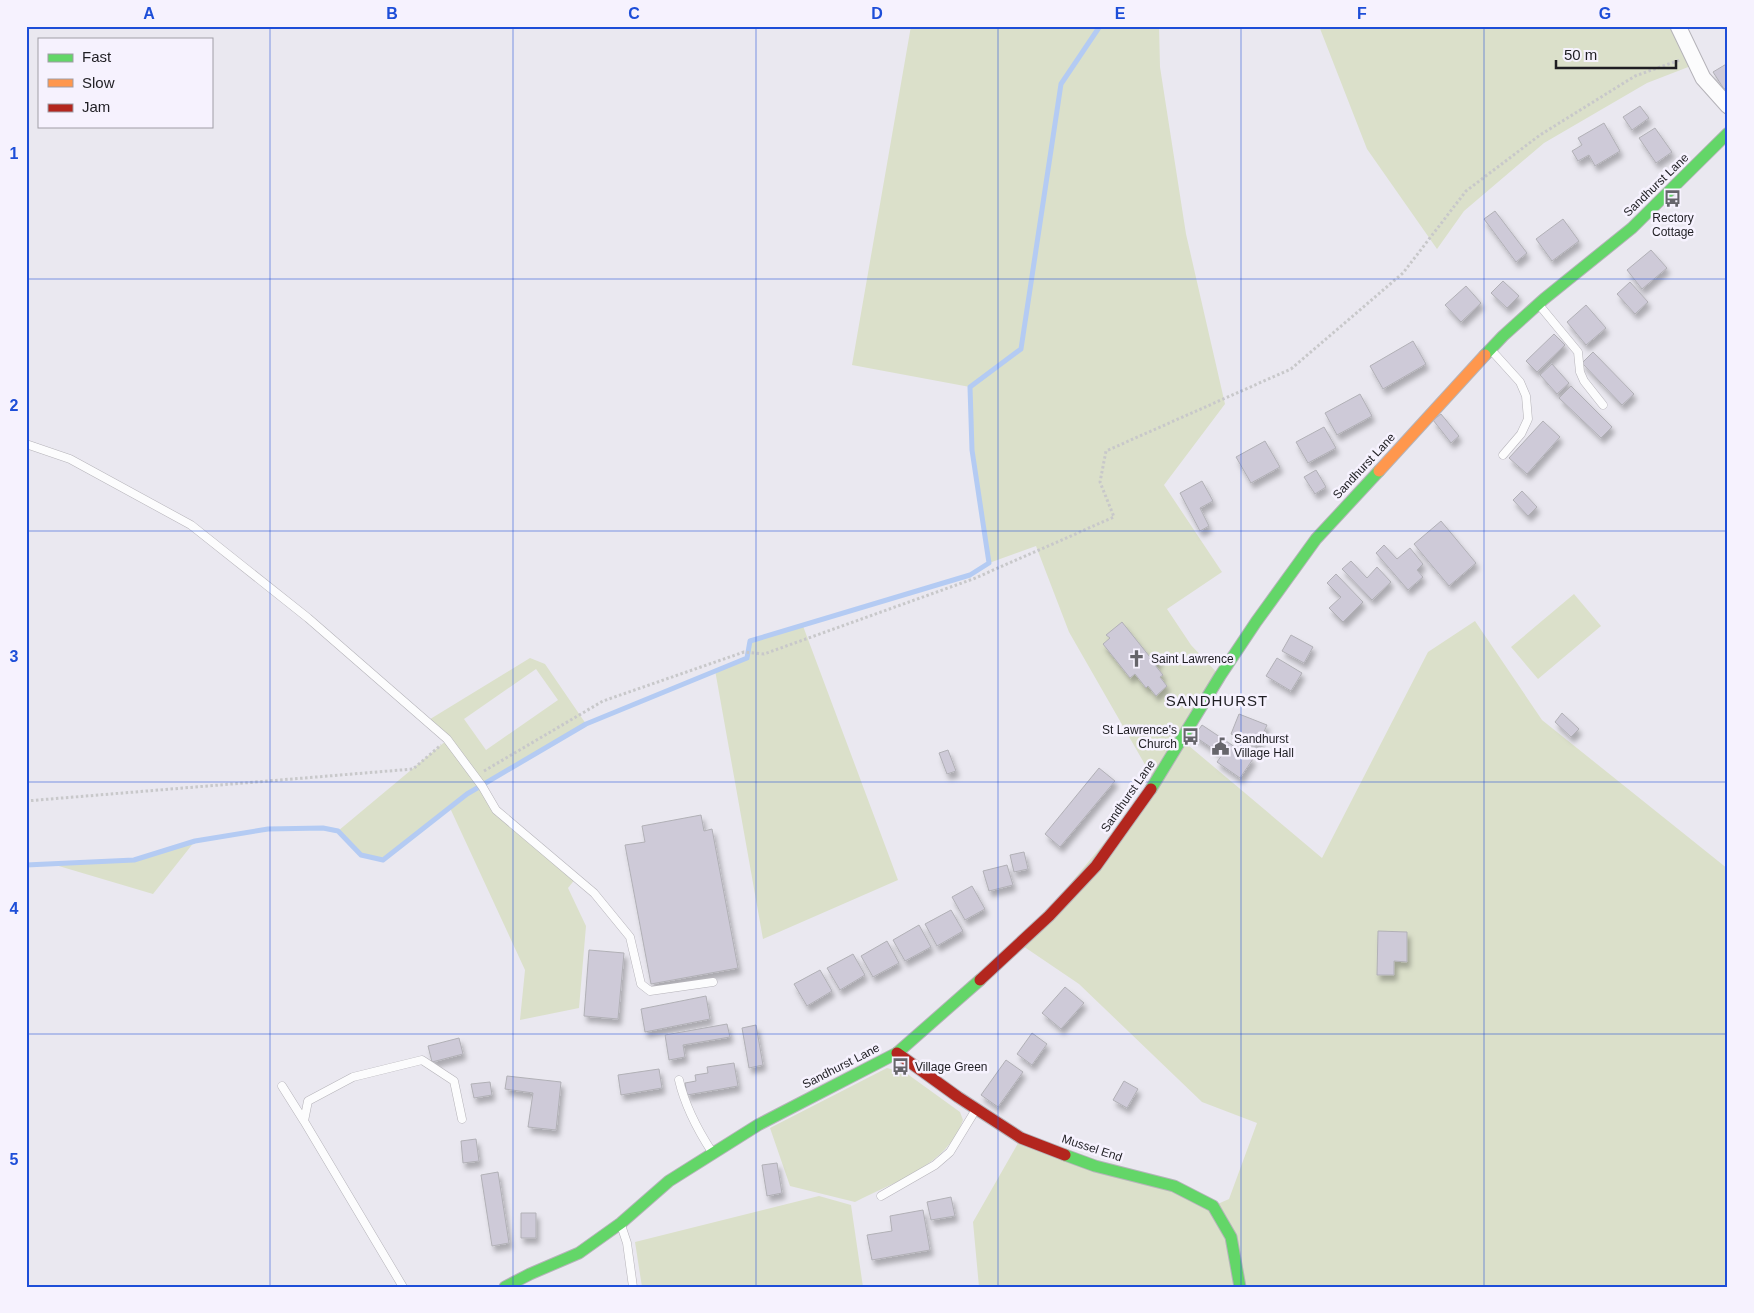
<svg xmlns="http://www.w3.org/2000/svg" width="1754" height="1313" viewBox="0 0 1754 1313" font-family="Arial,sans-serif">
<style>
.green{fill:#dbe0ca;fill-rule:evenodd}
.lines{fill:none;stroke-linecap:round;stroke-linejoin:round}
.stream{stroke:#b4cbf3;stroke-width:5}
.building{fill:#cecad8;stroke:#b1b0b6;filter:url(#shadow)}
.lane-casing{stroke:#b5b3b9;stroke-width:9}
.street-casing{stroke:#b5b3b9;stroke-width:17}
.fast-casing{stroke:#b5b3b9;stroke-width:13}
.slow-casing{stroke:#b5b3b9;stroke-width:13}
.jam-casing{stroke:#b5b3b9;stroke-width:13}
.path{stroke:#c8c8ca;stroke-width:3;stroke-dasharray:2.5 2.5;stroke-linecap:butt}
.lane{stroke:#fcfcfd;stroke-width:8}
.street{stroke:#fcfcfd;stroke-width:15}
.fast{stroke:#63d668;stroke-width:11}
.slow{stroke:#ff974d;stroke-width:11}
.jam{stroke:#b3261e;stroke-width:11}
.grid{fill:none;stroke:#1d4ed8;stroke-width:1;stroke-opacity:0.55}
.labels{text-anchor:middle;stroke-width:5;stroke-linejoin:round;paint-order:stroke}
.street-label{font-size:12px;fill:#1f1e23;stroke:#f6f2fe}
.poi-label{font-size:12px;fill:#1f1e23;stroke:#f6f2fe;text-anchor:start}
.quarter-label{font-size:15px;letter-spacing:1px;fill:#1f1e23;stroke:#f6f2fe}
.neatline{fill:none;stroke:#1d4ed8;stroke-width:2}
.grid-label{font-size:16px;text-anchor:middle;font-weight:bold;fill:#1d4ed8}
</style>
<defs>
<filter id="shadow"><feDropShadow dx="3" dy="5.5" stdDeviation="2.5" flood-color="#0004"/></filter>
</defs>
<rect width="100%" height="100%" fill="#eae8f0"/>
<!-- green -->
<path class="green" d="M911,26H1159L1160,67L1186,234L1225,404L1164,485L1222,572L1167,609L1191,645L1220,676L1182,740L1322,858L1428,652L1475,621L1542,720L1728,869V1287H979L973,1222L1021,1138L1213,1206L1229,1199L1257,1123L1202,1102L1079,984L1020,944L1155,782L1069,632L1036,546L989,563L972,450L970,387L852,365Z
M1319,26H1678L1696,64L1647,83L1544,143L1464,211L1437,249L1367,149Z
M1574,594L1601,626L1538,679L1511,647Z
M803,626L898,880L763,939L715,670L747,658L750,641Z
M530,658L545,664L586,724L482,786L496,810L576,878L568,888L586,926L579,1008L520,1020L525,970L450,808L383,860L361,855L338,831L447,740L427,721ZM536,669L558,700L486,750L464,719Z
M195,841L153,894L52,864L134,860Z
M887,1068L906,1073L960,1112L963,1120C948,1165 894,1182 855,1202L790,1186L770,1128Z
M819,1196L851,1205L863,1287H642L635,1242Z"/>
<g class="lines">
<!-- stream -->
<path class="stream" d="M26,865L134,860L195,841L268,829L323,828L338,831L361,855L383,860L467,794L586,724L747,658L750,641L970,575L989,563L972,450L970,387L1021,349L1061,84L1100,26"/>
</g>
<!-- building -->
<path class="building" d="M1728,63V87L1724,89L1713,72Z
M1640,106L1649,118L1632,130L1623,117Z
M1604,123L1620,151L1595,166L1589,155L1578,161L1572,151L1582,145L1578,138Z
M1655,128L1672,152L1656,163L1639,138Z
M1495,211L1527,253L1516,262L1484,219Z
M1563,219L1579,241L1552,261L1536,239Z
M1651,250L1667,268L1642,289L1627,270Z
M1503,281L1519,296L1507,308L1491,293Z
M1630,282L1648,302L1635,314L1617,294Z
M1466,286L1481,303L1461,322L1445,305Z
M1586,305L1606,328L1586,345L1567,322Z
M1554,334L1565,345L1537,372L1526,361Z
M1413,341L1426,364L1383,389L1370,366Z
M1593,352L1634,394L1622,405L1582,363Z
M1552,364L1569,383L1557,394L1540,375Z
M1571,386L1612,427L1601,438L1559,398Z
M1360,394L1372,416L1337,435L1325,413Z
M1441,414L1459,436L1451,443L1433,420Z
M1543,421L1560,437L1527,474L1509,458Z
M1324,427L1336,448L1308,463L1296,442Z
M1265,441L1280,467L1251,483L1236,457Z
M1316,470L1326,487L1315,494L1304,477Z
M1202,481L1213,501L1200,508L1209,526L1200,531L1180,493Z
M1522,491L1537,507L1528,516L1513,500Z
M1441,521L1476,563L1449,586L1414,544Z
M1384,545L1397,559L1410,548L1423,564L1417,570L1423,577L1408,590L1376,553Z
M1351,561L1367,578L1377,567L1391,582L1372,600L1342,569Z
M1336,574L1363,602L1343,622L1329,608L1341,597L1327,583Z
M1122,622L1150,657L1154,654L1160,661L1155,665L1163,675L1160,677L1167,686L1156,696L1148,686L1146,688L1135,674L1130,678L1103,644L1110,638L1106,635Z
M1291,635L1313,647L1304,663L1282,651Z
M1277,658L1302,673L1291,691L1266,676Z
M1562,713L1579,729L1571,737L1555,722Z
M1239,714L1267,725L1258,745L1231,734Z
M1202,725L1253,759L1240,778L1217,762L1222,755L1194,736Z
M948,750L956,771L947,774L939,753Z
M1099,768L1115,781L1060,847L1045,834Z
M701,815L704,831L712,829L738,968L651,984L625,845L645,842L642,826Z
M1024,852L1028,869L1014,872L1010,855Z
M1007,865L1013,885L989,891L983,871Z
M972,886L985,909L965,920L952,897Z
M951,910L963,931L937,946L925,924Z
M919,925L931,947L905,961L893,940Z
M1378,931L1407,932V962L1394,961V975H1377Z
M887,941L899,963L873,977L861,956Z
M589,950L624,953L618,1019L584,1016Z
M853,954L865,975L840,990L827,968Z
M820,970L832,991L807,1006L794,984Z
M1065,987L1084,1003L1061,1029L1042,1013Z
M706,996L710,1019L645,1032L641,1009Z
M727,1024L730,1037L683,1045L685,1057L669,1060L665,1035Z
M756,1025L763,1065L749,1068L742,1028Z
M1032,1033L1047,1044L1032,1065L1017,1054Z
M459,1038L463,1054L432,1062L428,1046Z
M1006,1060L1023,1072L998,1107L981,1095Z
M734,1063L738,1086L687,1095L685,1083L696,1081L695,1075L708,1073L707,1067Z
M659,1069L662,1088L621,1095L618,1075Z
M507,1076L561,1082L556,1130L528,1127L533,1093L505,1089Z
M1124,1081L1138,1089L1127,1108L1113,1100Z
M490,1082L492,1095L474,1098L471,1084Z
M476,1139L479,1161L463,1163L461,1141Z
M777,1163L782,1193L767,1196L762,1165Z
M498,1172L509,1243L492,1246L481,1175Z
M951,1197L955,1216L931,1220L927,1202Z
M923,1210L930,1250L872,1260L867,1235L892,1231L890,1216Z
M521,1213H536V1238H521Z"/>
<g class="lines">
<defs>
<path id="lane" d="M1540,306L1578,352L1580,372L1584,381L1603,405
M1492,351L1520,382L1526,396L1528,419L1521,434L1503,455
M26,444L70,459L191,525L308,618L447,739L482,786L496,810L594,893L630,937L641,984L650,991L713,982
M679,1080C685,1106 697,1129 712,1152
M282,1086L304,1121
M881,1196L935,1165L950,1152L975,1111
M621,1225L627,1243L633,1287
M403,1287L304,1121L308,1101L353,1077L422,1060L454,1081L462,1119"/>
<path id="street" d="M1678,26L1703,78L1728,106"/>
<path id="fast" d="M1485,355L1503,336L1544,299L1632,228L1728,133
M1151,789L1220,676L1256,622L1316,539L1379,471
M1065,1155L1095,1166L1174,1186L1213,1206L1231,1237L1240,1287
M505,1287L530,1274L579,1253L621,1223L669,1181L758,1125L897,1053L980,980"/>
<path id="slow" d="M1379,471L1485,355"/>
<path id="jam" d="M980,980L1049,916L1096,866L1151,789
M897,1053L958,1097L1021,1138L1065,1155"/>
</defs>
<!-- lane casing -->
<use href="#lane" class="lane-casing"/>
<!-- street casing -->
<use href="#street" class="street-casing"/>
<!-- fast casing -->
<use href="#fast" class="fast-casing"/>
<!-- slow casing -->
<use href="#slow" class="slow-casing"/>
<!-- jam casing -->
<use href="#jam" class="jam-casing"/>
<!-- path -->
<path class="path" d="M484,771L603,701L744,652L764,654L973,579L1114,517L1100,482L1106,451L1291,369L1403,273L1466,191L1540,135L1635,76L1680,60
M26,801L413,769L441,745"/>
<!-- lane -->
<use href="#lane" class="lane"/>
<!-- street -->
<use href="#street" class="street"/>
<!-- fast -->
<use href="#fast" class="fast"/>
<!-- slow -->
<use href="#slow" class="slow"/>
<!-- jam -->
<use href="#jam" class="jam"/>
</g>
<!-- grid -->
<path class="grid" d="M270,26V1287M513,26V1287M756,26V1287M998,26V1287M1241,26V1287M1484,26V1287M26,279H1728M26,531H1728M26,782H1728M26,1034H1728"/>
<!-- icons -->
<defs>
<symbol id="bus-bare" viewBox="-9 -9 18 18"><path d="M-5-6H5V4H4V6H2V4H-2V6H-4V4H-5ZM-3.5-4V0h7V-4ZM-3.5 1.2v1.5H-2V1.2ZM2 1.2v1.5H3.5V1.2Z" fill="#66656b" stroke="#f6f2fe" stroke-width="2.5" paint-order="stroke"/></symbol>
<symbol id="church-bare" viewBox="-9 -9 18 18"><path d="M-1.2-6h2.4v3.5h3.3v2.4h-3.3V6h-2.4V-.1h-3.3v-2.4h3.3Z" fill="#66656b" stroke="#f6f2fe" stroke-width="2.5" paint-order="stroke"/></symbol>
<symbol id="civic-bare" viewBox="-9 -9 18 18"><path d="M-.6-6.5H3V-4.5H.6V-3L4-1V1h2V6H-6V1h2V-1L-.6-3ZM-1.2 2.5V6h2.4V2.5Z" fill="#66656b" stroke="#f6f2fe" stroke-width="2.5" paint-order="stroke"/></symbol>
</defs>
<g fill-rule="evenodd">
<use href="#bus-bare" x="1660" y="186" width="25" height="25"/>
<use href="#church-bare" x="1124" y="646" width="25" height="25"/>
<use href="#bus-bare" x="1178" y="724" width="25" height="25"/>
<use href="#civic-bare" x="1208" y="734" width="25" height="25"/>
<use href="#bus-bare" x="888" y="1054" width="25" height="25"/>
</g>
<g class="labels">
<!-- street labels -->
<g class="street-label">
<text transform="translate(1656 185) rotate(-44)" y="4">Sandhurst Lane</text>
<text transform="translate(1364 466) rotate(-47)" y="4">Sandhurst Lane</text>
<text transform="translate(1128 796) rotate(-55)" y="4">Sandhurst Lane</text>
<text transform="translate(841 1066) rotate(-27)" y="4">Sandhurst Lane</text>
<text transform="translate(1092 1148) rotate(18)" y="4">Mussel End</text>
</g>
<!-- poi labels -->
<g class="poi-label">
<text x="1673" y="222" text-anchor="middle">Rectory<tspan x="1673" dy="14">Cottage</tspan></text>
<text x="1151" y="663">Saint Lawrence</text>
<text x="1177" y="734" text-anchor="end">St Lawrence's<tspan x="1177" dy="14">Church</tspan></text>
<text x="1234" y="743">Sandhurst<tspan x="1234" dy="14">Village Hall</tspan></text>
<text x="915" y="1071">Village Green</text>
</g>
<!-- quarter labels -->
<g class="quarter-label">
<text x="1217" y="706">SANDHURST</text>
</g>
</g>
<!-- border -->
<rect width="1754" height="1313" fill="none" stroke="#f6f2fe" stroke-width="55"/>
<!-- legend -->
<rect x="38" y="38" width="175" height="90" fill="#f6f2fe" stroke="#a09da6"/>
<rect x="48" y="54" width="25" height="8" fill="#63d668" stroke="#a09da6"/>
<text x="82" y="62" font-size="15" fill="#1f1e23">Fast</text>
<rect x="48" y="79" width="25" height="8" fill="#ff974d" stroke="#a09da6"/>
<text x="82" y="88" font-size="15" fill="#1f1e23">Slow</text>
<rect x="48" y="104" width="25" height="8" fill="#b3261e" stroke="#a09da6"/>
<text x="82" y="112" font-size="15" fill="#1f1e23">Jam</text>
<!-- scale -->
<path d="M1556 60v8h120v-8" fill="none" stroke="#1f1e23" stroke-width="2.5"/>
<text x="1564" y="60" font-size="15" fill="#1f1e23" stroke="#f6f2fe" stroke-width="4" paint-order="stroke">50 m</text>
<rect x="28" y="28" width="1698" height="1258" class="neatline"/>
<g class="grid-label">
<text x="149" y="19">A</text>
<text x="392" y="19">B</text>
<text x="634" y="19">C</text>
<text x="877" y="19">D</text>
<text x="1120" y="19">E</text>
<text x="1362" y="19">F</text>
<text x="1605" y="19">G</text>
<text x="14" y="159">1</text>
<text x="14" y="411">2</text>
<text x="14" y="662">3</text>
<text x="14" y="914">4</text>
<text x="14" y="1165">5</text>
</g>
</svg>
